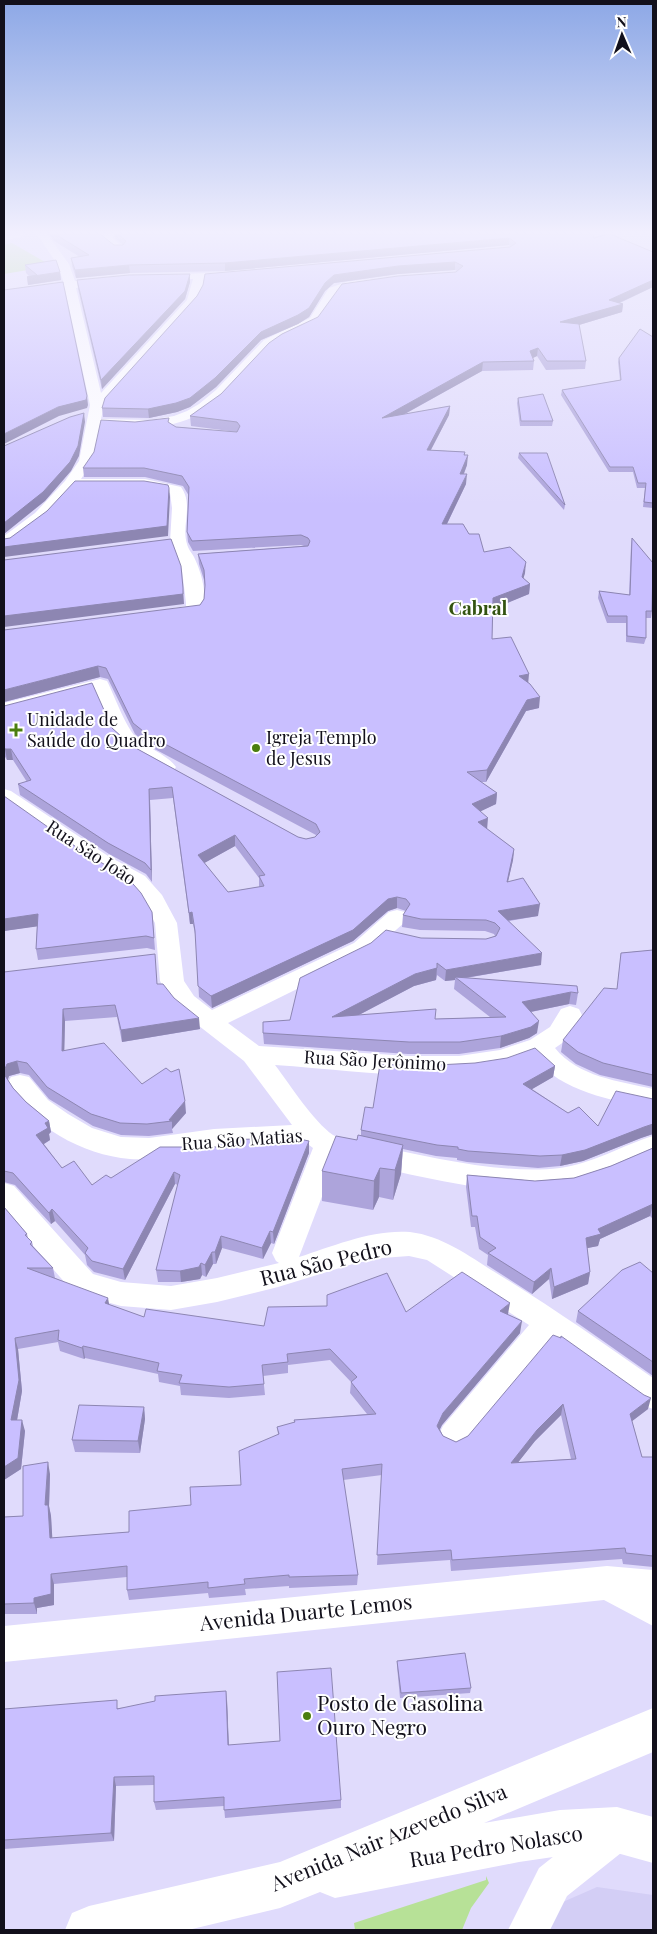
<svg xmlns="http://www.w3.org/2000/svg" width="657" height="1934" viewBox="0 0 657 1934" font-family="'Playfair Display',serif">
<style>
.built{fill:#d3cef5}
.green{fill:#b7e197}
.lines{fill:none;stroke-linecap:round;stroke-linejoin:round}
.minor{fill:#fff;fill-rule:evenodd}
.major{fill:#fff;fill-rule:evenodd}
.wall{fill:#ada4db;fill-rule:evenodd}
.shaded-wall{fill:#8d86b2}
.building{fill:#c9bfff;stroke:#8d86b2;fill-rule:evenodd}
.poi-dot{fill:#4b7e0f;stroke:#fff;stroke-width:2}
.labels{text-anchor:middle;stroke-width:4;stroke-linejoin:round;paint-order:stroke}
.poi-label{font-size:18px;fill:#12101b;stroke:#fff;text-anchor:start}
.street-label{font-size:18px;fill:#12101b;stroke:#fff}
.far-district-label{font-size:19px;font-weight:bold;fill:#335311;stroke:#fff}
.near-street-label{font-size:21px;fill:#12101b;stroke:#fff}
.near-poi-label{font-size:21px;fill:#12101b;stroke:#fff;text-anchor:start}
</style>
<rect width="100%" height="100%" fill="#e0dbfc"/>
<!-- built -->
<path class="built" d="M597,1887L653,1895V1930H522L531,1916Z"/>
<!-- green -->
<path class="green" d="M12,243L52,266L4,274V245Z
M486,1876L489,1883L471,1908L462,1930H355L354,1923L486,1880Z"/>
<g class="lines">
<!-- minor -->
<path class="minor" d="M25,234L24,236L4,241V235Z
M37,234H47L69,264L75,281L109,277L115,280L109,283L76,288L101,393L187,300L193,279L157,280L153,279L151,277L153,275L236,272L242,275L236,278L204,279L202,292L196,303L104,406L101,419L150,420L174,416L187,411L199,404L216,390L264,340L310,318L329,288L347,282L371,279L377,282L375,284C364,287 347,285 338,292C331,298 326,316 317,324C305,335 285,335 272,346C255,360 241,380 225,396C191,429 145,431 100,427L93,461L81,479H145L181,487C194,505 181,525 187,544C188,549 192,553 194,557C201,571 210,600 200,614L167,619L161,618L158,614L161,610L186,606V603L182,570L170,542L172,508L170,493L145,489H75L47,519L10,546L4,548V536L35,513L65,481L79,461L90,405L65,289L4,297V291L64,283L57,264Z
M116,234L112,238L125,249L124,251H116L99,237L102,234Z
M100,679L107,681L109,685C115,698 127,729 136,737C147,748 168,755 176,767L173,771C157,775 123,752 115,738C107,724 101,707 94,692L4,715V703Z
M4,789L11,791L108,856L145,876L162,895L177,923L184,981L194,996L212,1010L354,943L389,912L397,910L405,912L408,917L405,922L370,953L228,1023L259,1046L408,1056H459L500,1050L530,1040L550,1027L561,1009L570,1006L579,1009L582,1015L568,1039L555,1048C578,1077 619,1081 653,1089V1109C612,1100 561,1092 534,1057C523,1061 512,1066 501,1068C428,1083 349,1070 275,1065C291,1086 313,1121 333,1135C343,1141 361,1142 373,1145C430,1157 503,1175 560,1168C592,1164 623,1145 653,1136V1157C624,1169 592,1186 560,1190C491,1197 404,1173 337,1157L299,1257C333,1246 373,1229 410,1232C444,1236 473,1259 501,1276C553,1308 603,1343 653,1378V1409L642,1405L553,1341L465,1446L454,1451L443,1446L438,1436L443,1426L529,1325L427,1260L409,1256L382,1258L356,1263L278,1287L217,1302L171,1310L121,1306L74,1293L4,1213V1183L14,1186L93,1274L121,1282L171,1286L217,1278L279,1263L276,1261L272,1253L313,1148L309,1145C270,1145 232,1147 194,1152C173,1154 152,1161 130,1159C82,1155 31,1126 7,1084L11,1077L20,1075L29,1077L48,1100L68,1114L92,1128L121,1137L149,1138L214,1129L292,1125L244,1061L176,1008L160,981L155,923L144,903L129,886L92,866L4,804Z
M607,1566L653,1570V1626L604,1600L4,1662V1626Z
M612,1815L626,1821L632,1835L626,1849L567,1896L550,1930H508L539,1868L598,1821Z"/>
<!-- major -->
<path class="major" d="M653,1708V1752L484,1823L560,1810L617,1807L653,1817V1863L617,1853L560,1856L519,1862L335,1898L320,1892L280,1908L188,1930H65L72,1913L89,1906L280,1862Z"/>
</g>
<!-- wall -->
<path class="wall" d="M49,234H100L114,245H123L115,238L114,234H593L594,238L653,287L620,303L623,304L622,312L579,325L586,361L585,369L546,370L537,356L532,358L534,361L533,370L482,371L405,414L450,406L449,415L431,450L465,452V455L467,465L464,474L466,484L447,524L469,534L484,552L525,573L523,578L530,584L529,594L493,608L492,639L528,682L539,708L526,711L486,782H481L497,793L496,804L480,811L487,829L514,849L513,860L508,882L538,916L509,921L541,965L466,978L578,993L576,1005L569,1004L531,1012L537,1033L529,1038L500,1048L459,1054H408L264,1044L263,1033L290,1020L421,938L486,939L495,936L494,934L485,931L420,930L402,927L403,915L406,911L397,908L388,911L353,941L212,1008L199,997L196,939L193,924H190L173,798L150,800L152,882L146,874L109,854L20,795L18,784L27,782L13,760H7L4,755V706L112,728L132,746L298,837L306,839L315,837L316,835L149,746L135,734L108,679L100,677L4,702L200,605L204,599L205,587L204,580L199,564L198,554L304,546L301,545L193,551L188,542L187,532L189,496L183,486L145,477H84L83,468L169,423L176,427L237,432L191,426L190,416L457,271L455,270L398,274L334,283L325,291L309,317L298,324L261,340L216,387L190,407L177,412L149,418L103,417L102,408L197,296L511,247L509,245L225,271L130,273L76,278L72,266L71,258L80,257L54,241ZM235,846L259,878V887L228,892L204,863ZM437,975L445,981L455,980L454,989L490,1017L435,1019L359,1015L414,986L436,980Z
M25,265L60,272L61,280L28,285L27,277H30L26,273Z
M77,280L190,282L185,299L102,389L78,289Z
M653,337V508L643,507L645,488H637L633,472H609L561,395L562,390L620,380L618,362L619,358Z
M518,398L553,421L552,426H520L517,403Z
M519,453L565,505L564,510L518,458Z
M632,538L652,611L651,618H646V638L644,644L626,642V623H607L598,598L599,591L629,595L631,545Z
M4,796L152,912L155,950L147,948L38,960L36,949L37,926L4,931Z
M653,950V1087L600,1075L576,1064L561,1052L563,1040L617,989L621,953Z
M4,972L158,984L174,998L200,1029L122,1042L117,1017L65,1021L64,1051L142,1084L186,1113L172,1129L173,1133L149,1136L121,1135L93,1126L49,1099L29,1075L20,1073L9,1076L8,1080L13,1088L26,1102L49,1121L51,1132L49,1134L50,1140L44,1144L62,1168L92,1185L111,1178L309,1153L274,1244L271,1243L263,1259L222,1248L216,1264H213L206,1277L202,1275L200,1279L181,1282H158L156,1270L178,1185L175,1184L125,1280L94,1272L87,1265L85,1255L55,1221L51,1224L15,1185L4,1182Z
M418,1066H555L553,1077L532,1089L568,1113L598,1126L653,1099V1134L641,1138L583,1161L560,1166L538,1168L467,1162L457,1160V1158L436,1156L403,1149L401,1174L393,1200L379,1197L373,1210L322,1201V1171L357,1140L361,1135V1130L373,1108Z
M653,1148V1219L650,1216L600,1239L598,1246L587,1248L590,1272L588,1284L552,1299L549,1279L532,1294L487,1265L488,1255L479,1249L475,1227H471L466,1187L467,1175L535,1181L574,1178L611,1166Z
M4,1207L27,1234L28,1238L32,1242L33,1246L53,1268L55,1278L109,1305L144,1317L264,1326L406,1312L508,1314V1315L520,1333L442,1425L440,1429L443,1436L456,1442L468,1436L560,1338L561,1336L648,1409L632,1421L642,1457H653V1567L623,1564L622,1559L451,1571L450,1560L377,1565L382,1475L343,1480L358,1575L357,1585L289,1588V1586L245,1589L246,1595L209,1598L208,1593L129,1600L127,1590V1577L54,1584V1605L37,1608V1614H4V1517L23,1516L50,1474L49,1506L51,1516L52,1538L129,1532L191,1505L241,1485L278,1434L277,1427L294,1423V1420L367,1414L350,1393L351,1382L330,1360L288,1365V1373L263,1376L265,1395L229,1398L181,1395L180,1386L159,1382L158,1374L85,1358L84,1359L60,1351L58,1342L18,1349L22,1391L17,1420L25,1431L21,1469L4,1480ZM561,1415L571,1459L518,1462L535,1441Z
M653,1273V1376L576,1322L578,1311Z
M144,1407L145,1419L140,1453L75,1452L72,1440Z
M397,1661L471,1688L470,1693L400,1698L397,1666Z
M227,1700L229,1745L341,1800V1808L225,1818L224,1806L156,1810L154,1802V1785L116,1786L114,1841L4,1849V1709L119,1708Z"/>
<!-- shaded-wall -->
<path class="shaded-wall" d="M509,238V245L225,271V263Z
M455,262V270L398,274L334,283L325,291L309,317L298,324L261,340L216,387L190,407L177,412L149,418L148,409L261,332L325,283L334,275L398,266Z
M129,265L130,273L76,278L75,270Z
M60,272L61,280L28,285L27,277Z
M190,274V282L185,299L102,389L101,380Z
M653,280V287L608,308L623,304L622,312L559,331L560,322Z
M538,348L537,356L529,360L530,351Z
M483,362L482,371L381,427L382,418Z
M87,396L88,405L87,408L59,416L4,444V434L58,407Z
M450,406L449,415L426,459L427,450Z
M84,413L85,422L79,456L71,471L45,501L4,534V523Z
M468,455L467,465L460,483V474Z
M467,474L466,484L442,534V524Z
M169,488L170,497L168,536L4,557V547Z
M526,562L525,573L521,587L522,577Z
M530,584L529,594L493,609V598Z
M183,588L184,604L4,627V616Z
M98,666L100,677L4,702V690Z
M529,674L528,685L519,676Z
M540,697L539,708L526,711L486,782L487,770L527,700Z
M5,749H11L13,760H7Z
M149,789L150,800L152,882L151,870Z
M497,793L496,804L471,816L472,804Z
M488,818L487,830L478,822Z
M235,835V846L199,866L198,855Z
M514,849L513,860L505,894L507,882Z
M397,897V908L388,911L353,941L212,1008L211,996L388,899Z
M540,904L538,916L497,922L498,911Z
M192,912L193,924H190L189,913Z
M38,914L40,926L4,931V919Z
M542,953L541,965L458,979L455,977V980L445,981L446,970Z
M437,968L436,980L414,986L332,1029V1017L415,974Z
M571,992L569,1004L520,1014L522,1002Z
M63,1009L65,1021L64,1063L62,1051Z
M199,1018L200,1029L122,1042L121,1030Z
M539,1021L537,1033L529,1038L500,1048L501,1036Z
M17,1061L20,1073L9,1076L5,1085L4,1077V1071L7,1064Z
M555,1066L553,1077L522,1095L523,1084Z
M185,1101L186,1113L172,1129V1121L169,1120Z
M49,1121L51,1132L49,1134L50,1140L39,1147L36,1135L45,1123Z
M653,1124V1134L641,1138L583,1161L560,1166L562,1155Z
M309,1141V1153L274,1244L273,1232Z
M403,1145L401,1174L393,1200L395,1170Z
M380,1168L379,1197L373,1210L374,1181Z
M174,1172L175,1184L125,1280L123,1269Z
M653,1204L650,1216L600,1239L598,1246L583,1249L586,1238L598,1229Z
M52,1209L55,1221L51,1224L49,1213Z
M270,1231L271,1243L263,1259L262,1248Z
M221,1236L222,1248L216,1264L215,1252Z
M212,1252L213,1264L206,1277L205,1265Z
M201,1263L202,1275L200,1279L181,1282L180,1271Z
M551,1268L549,1279L532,1294L534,1282Z
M590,1272L588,1284L552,1299L554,1287Z
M108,1298L110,1309L105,1303Z
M510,1303L508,1314L498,1323L500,1311Z
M522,1321L520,1333L442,1425L436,1437L437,1426L443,1413Z
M15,1338L18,1349L22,1391L15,1432L11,1420Z
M83,1346L85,1358L84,1359L82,1348Z
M651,1398L648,1409L627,1425L630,1414Z
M563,1404L561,1415L535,1441L509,1474L511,1463L537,1430Z
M144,1407L145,1419L140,1453L138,1441Z
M22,1420L25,1431L21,1469L4,1480V1467Z
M48,1462L50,1474L49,1506L51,1516L53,1549L50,1538L45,1505Z
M51,1574L54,1584V1605L37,1608V1614L34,1603V1598Z
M226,1691L227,1700L229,1754L228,1745Z
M114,1777L116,1786L114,1841L111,1833Z"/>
<!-- building -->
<path class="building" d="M55,234H100L114,245H123L126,241L118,234H593L594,238L607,234H610L653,252V249V280L609,300L623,304L560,322L579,324L586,361H547L538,348L530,351L534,361L483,362L382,418L450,406L427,450L465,452L464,455H468L460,474H467L442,524H463L469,534H479L484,552L510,547L526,562L522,577L530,584L493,598L492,639L511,637L529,674L519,676L530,684L540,697L527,700L487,770L467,772L497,793L472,804L488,818L478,822L514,849L507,882L523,878L540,904L498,911L542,953L446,970L437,963V968L415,974L332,1017L436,1009L435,1019L506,1017L455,977L577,986L578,993L571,992L522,1002L539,1021L531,1027L501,1036L460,1042H409L263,1033V1022L290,1020L300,978L371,943L386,930L421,938L486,939L496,936L500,928L495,923L486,920L421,919L403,915L410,904L406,899L397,897L388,899L353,930L211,996L198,986L195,931L192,912L189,913L172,787L149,789L151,870L145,863L108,843L18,784L31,780L11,749H5L4,747V706L92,683L112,728L132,746L298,837L306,839L315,837L320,832L316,824L148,735L133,723L106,668L98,666L4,690V630L200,605L204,599L205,585L204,570L198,554L308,546L310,541L308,538L301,535L192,541L187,532L189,487L182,476L144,468H83L94,452L101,420L135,422L169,418L168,422L176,427L237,432L240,426L237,422L190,416L221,394L269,343L282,334L318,317L342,284L398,276L456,272L463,266L455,262L398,266L334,275L325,283L309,308L298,315L261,332L215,378L190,398L176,403L148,409L102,408L105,398L197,296L203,285L205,274L510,247L516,243L509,238L225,263L129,265L75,270L71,258L89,255ZM235,835L265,875L259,876L264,886L228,892L198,855Z
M56,260L60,272L27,277L37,275L25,265Z
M190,274L185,291L101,380L77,280L129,275Z
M63,282L87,396L86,400L58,407L4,434V290Z
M640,329L653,337V503L644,502L646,483H638L633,467H610L562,390L621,380L619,358Z
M543,394L553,421H521L518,398Z
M84,413L78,446L70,462L43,492L4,523V446L70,417Z
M519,453H547L565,505Z
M75,481H144L168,485L169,488L167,526L4,547V539L10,538L47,511Z
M632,538L653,563L652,611H646V638L627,636V616H608L599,591L630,595Z
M171,539L181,566L183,588V594L4,616V560Z
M4,796L89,856L126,876L141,893L152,912L154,938L146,936L36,949L38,914L4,919Z
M653,950V1075L603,1063L578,1052L563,1040L604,988L617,989L621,953Z
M155,954L157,984H163L174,998L199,1018L121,1030L115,1005L63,1009L62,1051L104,1043L142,1084L166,1068L171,1072L179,1069L185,1101L169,1120L172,1121L147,1124L120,1123L91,1114L47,1087L27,1063L17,1061L7,1064L4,1071V972Z
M535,1048L555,1066L523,1084L568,1113L579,1107L598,1126L616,1091L653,1099V1124L644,1127L585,1150L562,1155L540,1156L468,1151L458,1149V1147L437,1145L361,1130L365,1107L373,1108L380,1064L418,1066L475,1063L507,1058Z
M4,1074L13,1088L26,1102L49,1121L45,1123L48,1128L36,1135L62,1168L74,1161L92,1185L106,1175L111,1178L160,1147H217L223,1140L254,1139L282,1142L285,1136L309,1141L273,1232L270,1231L262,1248L221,1236L215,1252H212L205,1265L201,1263L199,1267L180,1271L156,1270L180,1175L174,1172L123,1269L92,1261L85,1253L88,1248L52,1209L49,1213L13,1173L4,1171Z
M358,1135L403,1145L395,1170L380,1168L374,1181L322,1171L336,1136L357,1140Z
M653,1148V1204L598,1229L601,1234L586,1238L590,1272L554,1287L551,1268L534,1282L488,1253L496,1248L480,1237L477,1216H472L467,1175L535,1181L574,1178L611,1166Z
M4,1207L27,1234L25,1235L32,1242L30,1244L53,1268H27L108,1298L105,1303L144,1317L146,1309L264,1326L268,1307L327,1306V1295L387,1273L406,1312L462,1272L510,1303L500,1311L522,1321L443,1413L437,1426L443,1436L456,1442L468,1436L553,1335L561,1338V1336L644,1395L651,1398L630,1414L642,1457H653V1556L626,1553L625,1548L452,1560L451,1550L377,1555L382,1464L342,1469L358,1575L289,1577V1575L244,1579L245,1584L208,1588V1582L127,1590V1566L51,1574V1594L34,1598V1603L4,1604V1517L23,1516V1466L48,1462L45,1505H48L50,1538L129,1532V1511L191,1505L190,1487L241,1485L239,1451L279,1434L277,1427L295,1422L294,1420L376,1414L351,1382L357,1377L330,1349L287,1354L288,1362L262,1365L264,1384L229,1387L179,1383L182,1375L157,1371L159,1363L83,1346L82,1348L58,1340L59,1330L15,1338L19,1380L11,1420H22L18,1458L4,1467ZM563,1404L576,1459L511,1463L537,1430Z
M640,1262L653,1273V1362L578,1311L622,1270Z
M79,1405L144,1407L138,1441L72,1440Z
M465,1653L471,1688L401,1693L397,1661Z
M331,1668L341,1800L224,1810V1797L154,1802V1776L114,1777L111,1833L4,1840V1709L117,1700V1709L155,1701V1696L226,1691L228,1745L280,1741L277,1672Z"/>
<!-- sky -->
<linearGradient id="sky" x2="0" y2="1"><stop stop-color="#8da8e6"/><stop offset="0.46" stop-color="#f1effe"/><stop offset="1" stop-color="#f1effe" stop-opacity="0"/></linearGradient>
<rect width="657" height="505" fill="url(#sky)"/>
<!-- markers -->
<g class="poi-dot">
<path d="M13.5 722.5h5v5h5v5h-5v5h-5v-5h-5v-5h5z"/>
<circle cx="256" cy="748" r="5"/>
<circle cx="307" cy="1716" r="5"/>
</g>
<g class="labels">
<!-- poi labels -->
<g class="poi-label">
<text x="27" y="726">Unidade de<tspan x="27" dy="21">Saúde do Quadro</tspan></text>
<text x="266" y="744">Igreja Templo<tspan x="266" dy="21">de Jesus</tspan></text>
</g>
<!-- street labels -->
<g class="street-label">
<text transform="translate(91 853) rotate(33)" y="6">Rua São João</text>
<text transform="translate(375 1061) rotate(3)" y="6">Rua São Jerônimo</text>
<text transform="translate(242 1140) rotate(-4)" y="6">Rua São Matias</text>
</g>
<!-- far-district labels -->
<g class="far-district-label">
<text x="478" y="615">Cabral</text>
</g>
<!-- near-street labels -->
<g class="near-street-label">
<text transform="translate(326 1263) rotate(-14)" y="7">Rua São Pedro</text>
<text transform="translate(306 1613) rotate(-6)" y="7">Avenida Duarte Lemos</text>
<text transform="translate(389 1838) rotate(-22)" y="7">Avenida Nair Azevedo Silva</text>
<text transform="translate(496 1847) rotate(-9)" y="7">Rua Pedro Nolasco</text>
</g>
<!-- near-poi labels -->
<g class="near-poi-label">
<text x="317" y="1711">Posto de Gasolina<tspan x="317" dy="24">Ouro Negro</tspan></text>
</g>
</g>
<!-- border -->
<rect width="657" height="1934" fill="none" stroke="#12101b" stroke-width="10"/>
<!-- north arrow -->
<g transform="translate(622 35) rotate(358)" stroke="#ffffff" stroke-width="4" paint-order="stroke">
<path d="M0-4L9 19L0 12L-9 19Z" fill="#12101b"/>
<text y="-8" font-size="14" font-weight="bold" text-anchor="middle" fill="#12101b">N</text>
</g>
</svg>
